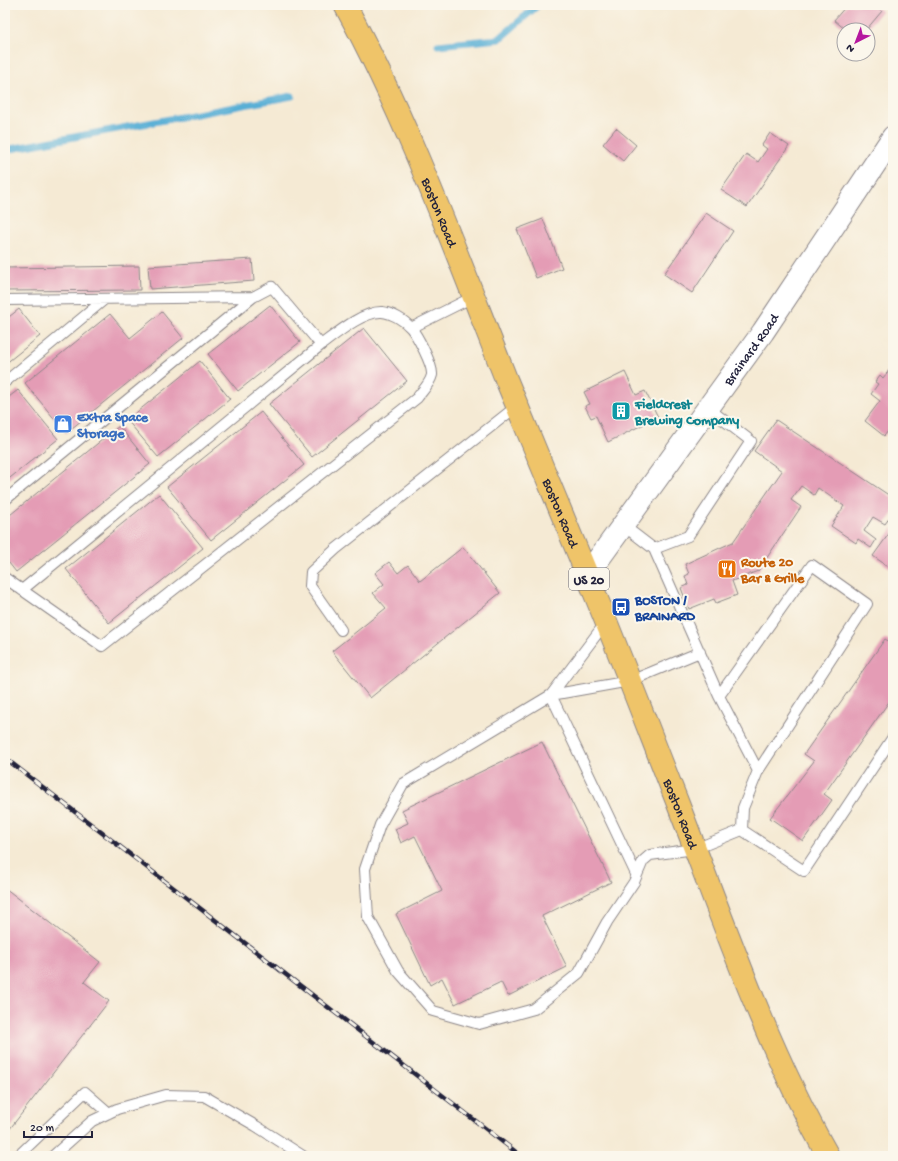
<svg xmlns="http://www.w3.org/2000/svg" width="898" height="1161" viewBox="0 0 898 1161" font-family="'Gochi Hand',sans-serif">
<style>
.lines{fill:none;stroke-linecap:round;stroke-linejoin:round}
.stream{stroke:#59afd5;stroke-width:7}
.building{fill:#e49cb5}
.service-casing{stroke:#8c8688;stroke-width:12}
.tertiary-casing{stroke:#8c8688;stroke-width:24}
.primary-casing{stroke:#8c8688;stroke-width:24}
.service{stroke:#fff;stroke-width:10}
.tertiary{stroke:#fff;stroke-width:22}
.primary{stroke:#efc469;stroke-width:22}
.rail-casing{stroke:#22223b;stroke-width:4.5}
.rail{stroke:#fbf7ec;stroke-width:3;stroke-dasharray:9;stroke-linecap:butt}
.labels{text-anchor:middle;stroke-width:4;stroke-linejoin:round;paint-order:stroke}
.shield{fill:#fbf7ec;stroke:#636270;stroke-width:1}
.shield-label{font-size:13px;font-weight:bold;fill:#22223b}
.street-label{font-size:14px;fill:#22223b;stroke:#fbf7ec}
.culture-label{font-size:14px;font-weight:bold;fill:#0d838f;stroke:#fbf7ec;text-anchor:start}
.shop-label{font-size:14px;font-weight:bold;fill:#366cbe;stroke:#fbf7ec;text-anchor:start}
.food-label{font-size:14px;font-weight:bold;fill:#c56008;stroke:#fbf7ec;text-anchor:start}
.transit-label{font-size:14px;font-weight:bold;fill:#164399;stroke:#fbf7ec;text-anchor:start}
</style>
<rect width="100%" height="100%" fill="#fbf7ec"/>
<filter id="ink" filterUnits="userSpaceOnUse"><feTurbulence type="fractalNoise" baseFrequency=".025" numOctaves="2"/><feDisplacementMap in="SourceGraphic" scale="8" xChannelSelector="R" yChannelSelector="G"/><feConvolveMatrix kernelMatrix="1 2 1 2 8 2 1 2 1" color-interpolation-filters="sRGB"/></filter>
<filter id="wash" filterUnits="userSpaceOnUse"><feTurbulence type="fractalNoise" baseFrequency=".012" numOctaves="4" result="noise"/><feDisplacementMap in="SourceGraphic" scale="16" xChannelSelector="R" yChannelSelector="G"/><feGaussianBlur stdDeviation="0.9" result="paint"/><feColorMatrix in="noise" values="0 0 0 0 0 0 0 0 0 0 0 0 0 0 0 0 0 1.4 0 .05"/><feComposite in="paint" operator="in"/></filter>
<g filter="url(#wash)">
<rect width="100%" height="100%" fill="#f5ead4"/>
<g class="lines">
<!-- stream -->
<path class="stream" d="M438,45L499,39L538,5
M5,150L292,96"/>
</g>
<g id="blocks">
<!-- building -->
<path class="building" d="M847,5H875L882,11L866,30H846L834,20Z
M616,128L636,145L623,161L603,144Z
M770,133L789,146L747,207L721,190L746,154L758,162L767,149L762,145Z
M706,213L733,231L692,293L664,274Z
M543,219L562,268L536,278L517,229Z
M252,259L254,281L150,289L148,266Z
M139,266L140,290L5,291V268Z
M270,305L300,342L238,391L208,354Z
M19,309L40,336L5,364V320Z
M162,312L183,338L66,433L25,383L110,314L130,338Z
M364,328L407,381L312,457L269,404Z
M200,361L230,399L158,457L127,420Z
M893,365V425L884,436L865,421L880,401L871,394L878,384L875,382L880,375L883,378Z
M625,372L636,395L645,391L658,417L608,442L596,416L591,418L585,406L590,404L584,392Z
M18,390L58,439L5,482V400Z
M261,412L304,465L211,540L167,487Z
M776,420L893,498V513L885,524L873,517L864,531L876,540L871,548L858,539L856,543L831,526L844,506L818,488L814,495L801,486L791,500L801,507L758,571L732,581L737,595L716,603L714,599L689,609L681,588L688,585L685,576L689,574L685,564L733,542L782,471L754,451Z
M119,426L150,464L16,572L5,558V519Z
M159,494L203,548L109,623L66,569Z
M893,528V570L873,556Z
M463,547L500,593L370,698L332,651L386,608L373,593L384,584L375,573L389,562L398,573L408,565L420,581Z
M885,639L893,644V696L824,794L832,800L803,841L770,818L814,761L804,754Z
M542,742L611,882L542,916L567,967L508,996L501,982L455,1004L442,978L430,985L396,914L442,891L415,836L401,843L395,829L408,823L402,810Z
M5,888L100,962L84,982L109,1001L5,1135Z"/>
</g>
</g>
<g filter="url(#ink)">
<use href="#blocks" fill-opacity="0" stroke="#8c8688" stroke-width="1"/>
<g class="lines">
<defs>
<path id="service" d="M5,300L253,297L272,287L321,345C336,334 363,311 382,312C392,313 404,320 411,328C417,335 433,365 432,375C430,384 422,391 417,398L102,646L5,578
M411,328L473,297
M5,382L105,299
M5,500L253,297
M624,526L654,549L719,696
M654,549L688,536L751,441L708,408
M22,590L321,345
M341,630L310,586L311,572L336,549L517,406
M551,695L630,681L700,652
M551,695L606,622
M742,830L804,871L893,737
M636,874L551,695L403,784L380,825L365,869L368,917L398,971L433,1011L479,1024L534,1009L579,973L607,922L634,882L643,861L650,855L695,849L742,830L743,808L758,771L867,604L812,565L719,696L758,771
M18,1156L85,1092L109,1113
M53,1156L92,1121L117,1109L166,1095L204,1096L256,1126L303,1156"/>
<g id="tertiary">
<path id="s1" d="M587,575L763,332L893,137"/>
</g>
<g id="primary">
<path id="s2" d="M345,5C410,125 456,253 506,379C533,445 561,511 588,577C619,652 648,728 678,804C724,923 765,1044 828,1156"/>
</g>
</defs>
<!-- service casing -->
<use href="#service" class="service-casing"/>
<!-- tertiary casing -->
<use href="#tertiary" class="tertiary-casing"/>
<!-- primary casing -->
<use href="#primary" class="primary-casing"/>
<!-- service -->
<use href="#service" class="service"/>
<!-- tertiary -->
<use href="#tertiary" class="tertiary"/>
<!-- primary -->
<use href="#primary" class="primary"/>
<defs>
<path id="rail" d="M5,758L521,1156"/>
</defs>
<!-- rail casing -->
<use href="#rail" class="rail-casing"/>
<!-- rail -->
<use href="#rail" class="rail"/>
</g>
</g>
<!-- icons -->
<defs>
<symbol id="building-square" viewBox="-11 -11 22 22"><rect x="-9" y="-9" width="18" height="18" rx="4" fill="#0f9aa8" stroke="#fbf7ec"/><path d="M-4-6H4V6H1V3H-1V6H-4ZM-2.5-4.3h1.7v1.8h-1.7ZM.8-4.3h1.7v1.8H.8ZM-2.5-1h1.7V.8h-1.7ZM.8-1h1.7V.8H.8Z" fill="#fff"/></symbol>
<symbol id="shop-square" viewBox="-11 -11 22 22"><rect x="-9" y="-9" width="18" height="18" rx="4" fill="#3f7fe0" stroke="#fbf7ec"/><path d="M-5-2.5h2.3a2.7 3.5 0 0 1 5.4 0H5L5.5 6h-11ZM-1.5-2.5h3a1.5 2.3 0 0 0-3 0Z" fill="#fff"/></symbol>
<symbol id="restaurant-square" viewBox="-11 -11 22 22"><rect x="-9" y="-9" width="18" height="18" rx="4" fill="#e8710a" stroke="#fbf7ec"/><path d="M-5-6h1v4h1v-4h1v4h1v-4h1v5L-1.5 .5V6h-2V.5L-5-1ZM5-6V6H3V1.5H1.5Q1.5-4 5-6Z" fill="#fff"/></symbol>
<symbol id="bus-square" viewBox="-11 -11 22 22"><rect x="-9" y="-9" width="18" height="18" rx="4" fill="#1a4fb4" stroke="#fbf7ec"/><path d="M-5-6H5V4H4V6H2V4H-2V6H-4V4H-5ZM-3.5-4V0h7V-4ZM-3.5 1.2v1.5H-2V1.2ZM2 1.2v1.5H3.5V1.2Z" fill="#fff"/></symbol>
</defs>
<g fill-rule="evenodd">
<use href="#building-square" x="610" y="400" width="22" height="22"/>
<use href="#shop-square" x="52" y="413" width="22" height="22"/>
<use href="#restaurant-square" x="716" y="558" width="22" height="22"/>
<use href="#bus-square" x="610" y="596" width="22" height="22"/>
</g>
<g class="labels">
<!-- shield labels -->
<rect class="shield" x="569" y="568" width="40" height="22" rx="3"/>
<g class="shield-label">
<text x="589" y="584">US 20</text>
</g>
<!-- street labels -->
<g class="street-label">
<text dy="5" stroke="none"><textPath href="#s2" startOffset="228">Boston Road</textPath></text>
<text dy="5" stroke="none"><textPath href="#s1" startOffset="279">Brainard Road</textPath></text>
<text dy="5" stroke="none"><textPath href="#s2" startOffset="552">Boston Road</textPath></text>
<text dy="5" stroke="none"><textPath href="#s2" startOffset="876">Boston Road</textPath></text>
</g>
<!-- culture labels -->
<g class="culture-label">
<text x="635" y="408">Fieldcrest<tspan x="635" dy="16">Brewing Company</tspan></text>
</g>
<!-- shop labels -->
<g class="shop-label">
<text x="77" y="421">Extra Space<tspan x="77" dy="16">Storage</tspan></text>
</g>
<!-- food labels -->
<g class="food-label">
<text x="741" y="566">Route 20<tspan x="741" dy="16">Bar &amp; Grille</tspan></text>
</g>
<!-- transit labels -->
<g class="transit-label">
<text x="635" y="604">BOSTON /<tspan x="635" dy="16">BRAINARD</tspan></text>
</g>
</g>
<!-- margin -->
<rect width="898" height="1161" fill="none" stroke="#fbf7ec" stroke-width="20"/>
<!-- north arrow -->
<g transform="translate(856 42) rotate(222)"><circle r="19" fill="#fbf7ec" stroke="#a4a2a5"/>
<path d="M0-3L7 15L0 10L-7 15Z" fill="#b5179e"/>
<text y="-6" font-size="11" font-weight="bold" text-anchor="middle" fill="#22223b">N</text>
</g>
<!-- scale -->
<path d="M24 1131v6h68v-6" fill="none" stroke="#22223b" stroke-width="2"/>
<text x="30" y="1131" font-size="12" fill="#22223b" stroke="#fbf7ec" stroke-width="3" paint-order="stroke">20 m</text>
</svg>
